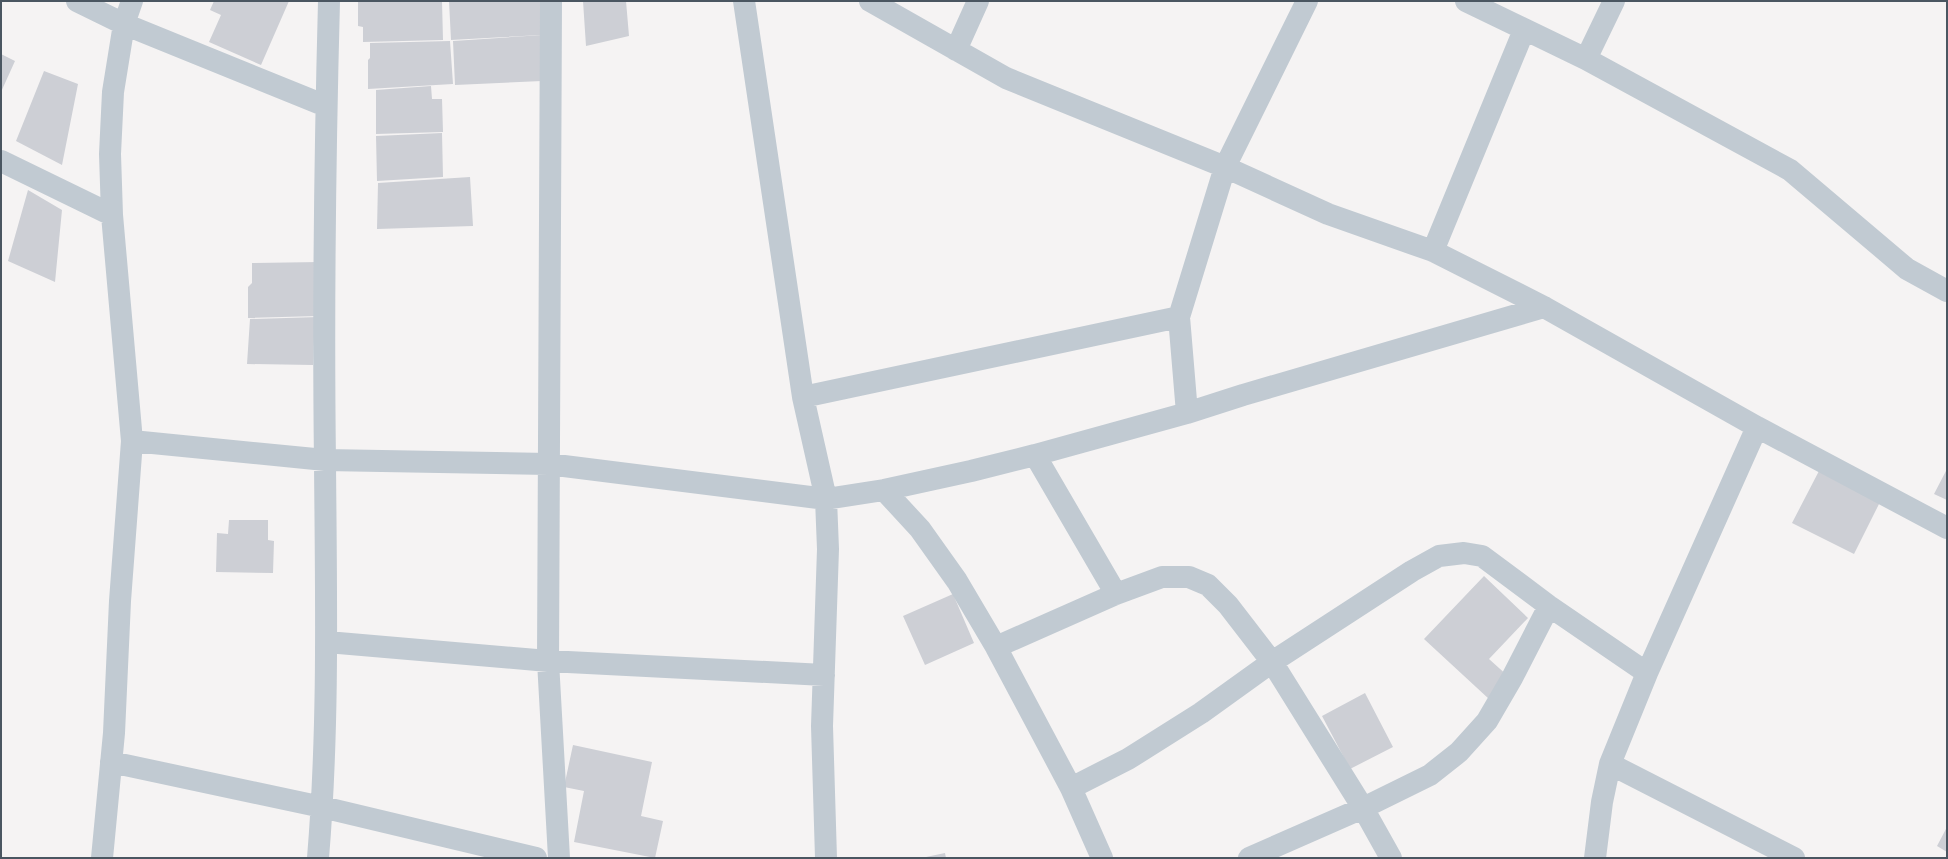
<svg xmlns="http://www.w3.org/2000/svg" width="1948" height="859" viewBox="0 0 1948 859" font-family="'Varela Round',sans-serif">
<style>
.building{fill:#cdcfd5}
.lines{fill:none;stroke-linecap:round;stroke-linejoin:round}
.minor{stroke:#c1cad2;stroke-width:22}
</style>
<rect width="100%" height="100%" fill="#f5f3f3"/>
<!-- building -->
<path class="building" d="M214,1H289L261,65L209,42L221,15L210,10Z
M358,1H442L443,40L363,42V27L358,26Z
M449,1H540L542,35L451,40Z
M583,1H626L629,36L586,46Z
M542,35V81L455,85L453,41Z
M450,41L453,84L368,89V60L370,58V43Z
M1,54L15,61L1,92Z
M44,71L78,84L62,165L16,141Z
M431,86L432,99H442L443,132L376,134V90Z
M442,133L443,177L377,181L376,136Z
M470,177L473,226L377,229L378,183Z
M28,190L62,210L55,282L8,261Z
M320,262L319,316L248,318V287L252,283V263Z
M318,317L314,336L313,365L247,364L250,319Z
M1820,469L1881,500L1854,554L1792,523Z
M1947,469V500L1934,494Z
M229,520H268V540L274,541L273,573L216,572L217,533L228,534Z
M1484,576L1528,618L1489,659L1509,677L1489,699L1424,639Z
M953,594L974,643L925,665L903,616Z
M1365,693L1393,747L1350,769L1322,716Z
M573,745L652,762L641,816L663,821L655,858L574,842L584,791L564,787Z
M1947,827V852L1937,846Z
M945,853L946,858H926V857Z"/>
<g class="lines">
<!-- minor -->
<path class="minor" d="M77,1L124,24L326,106
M551,1L548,661L559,858
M744,1L803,397L826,499L828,549L822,726L826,858
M870,1L1006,78L1225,167L1328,214L1433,251L1544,307L1757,427L1947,528
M1466,1L1586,59L1790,170L1907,269L1947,291
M956,50L978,1
M1586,59L1614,1
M1,161L112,215
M1433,251L1524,30
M803,397L1179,317
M1187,413L1179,317L1225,167L1307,1
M132,441L325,460L548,464L826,499L884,490L971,471L1035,455L1187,413L1243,395L1544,307
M1035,455L1116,594
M884,490L920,529L957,581L996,647L1071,788L1102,858
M327,642L548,661L824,675
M996,647L1116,594L1162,577H1189L1208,585L1228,605L1272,662L1363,808L1391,858
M111,762L322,807L536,858
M1610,764L1794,858
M1071,788L1128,759L1201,713L1272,662L1412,571L1439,556L1464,553L1482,556L1549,606L1647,673
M102,858L114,733L120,601L132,441L112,215L110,154L113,92L124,24L132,1
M318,858C329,726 326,594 325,462C323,308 325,154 329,1
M1249,858L1363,808L1430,775L1459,752L1487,721L1512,678L1549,606
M1595,858L1602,802L1610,764L1647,673L1757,427"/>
</g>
<!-- border -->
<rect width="1948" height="859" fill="none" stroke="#4a5661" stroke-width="4"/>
</svg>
